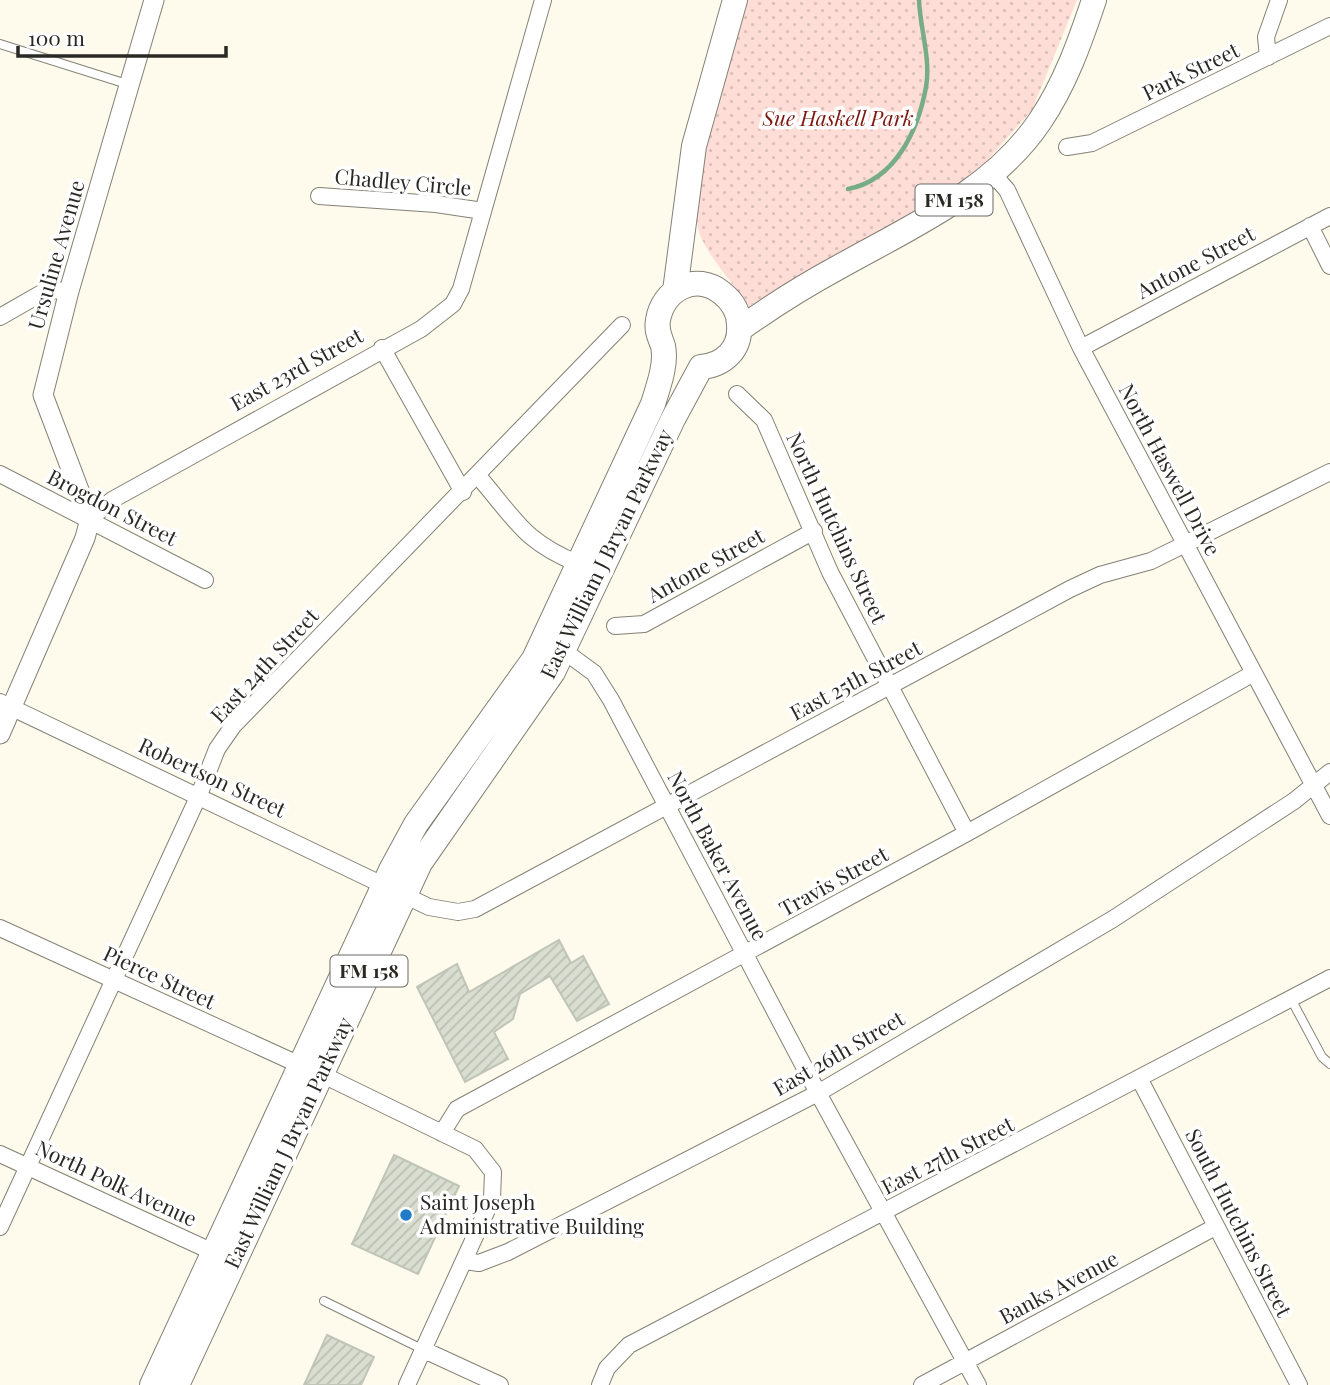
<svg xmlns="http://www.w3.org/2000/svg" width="1330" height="1385" viewBox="0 0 1330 1385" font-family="'Playfair Display',serif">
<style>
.park{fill:url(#park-dots)}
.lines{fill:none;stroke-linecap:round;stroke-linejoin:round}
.stream{stroke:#76ad87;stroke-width:4.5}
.building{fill:url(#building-hatch);stroke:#c0c5b8;stroke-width:2}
.service-casing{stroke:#848175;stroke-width:10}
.minor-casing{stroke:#848175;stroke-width:18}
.tertiary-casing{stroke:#848175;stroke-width:21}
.primary-casing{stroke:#848175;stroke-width:26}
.service{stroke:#fff;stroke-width:8}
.minor{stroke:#fff;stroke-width:16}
.tertiary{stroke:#fff;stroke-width:19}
.primary{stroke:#fff;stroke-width:24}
.poi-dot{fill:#207bc8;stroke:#fff;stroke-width:2.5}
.labels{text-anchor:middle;stroke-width:7;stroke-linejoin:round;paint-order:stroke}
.shield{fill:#fff;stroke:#6b6966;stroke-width:2}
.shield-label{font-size:19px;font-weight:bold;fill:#2b2924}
.street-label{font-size:21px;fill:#2b2924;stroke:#fff}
.park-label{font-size:21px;font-style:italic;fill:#7e1911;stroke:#fff}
.poi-label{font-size:21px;fill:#2b2924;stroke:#fff;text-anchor:start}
</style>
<defs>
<pattern id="park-dots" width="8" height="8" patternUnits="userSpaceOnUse" patternTransform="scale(1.75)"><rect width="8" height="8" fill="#feddd7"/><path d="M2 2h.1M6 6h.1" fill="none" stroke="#dabeb8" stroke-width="1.8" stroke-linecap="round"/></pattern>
<pattern id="building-hatch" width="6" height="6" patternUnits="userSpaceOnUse" patternTransform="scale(1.75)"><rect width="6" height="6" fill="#d9ded1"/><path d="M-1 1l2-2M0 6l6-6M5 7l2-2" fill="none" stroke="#babeb3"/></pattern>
</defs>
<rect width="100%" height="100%" fill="#fefaec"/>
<!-- park -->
<path class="park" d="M748,0H1077L1032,110L976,173L866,240L749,306C735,286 709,257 700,235C684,194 735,47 748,0Z"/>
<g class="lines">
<!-- stream -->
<path class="stream" d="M848,189C895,180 918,131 926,87C931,59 920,28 919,0"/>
</g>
<!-- building -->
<path class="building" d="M559,940L571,963L583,956L609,1004L577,1021L550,976L520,994L513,1019L494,1032L508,1059L465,1082L417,987L457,964L469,992Z
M394,1155L459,1186L418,1274L352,1244Z
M327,1335L374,1357L361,1385H304Z"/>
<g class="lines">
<defs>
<path id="service" d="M0,44L130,85
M1291,999L1322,1057L1330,1064
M324,1301L424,1350"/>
<path id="minor" d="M1268,57L1266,37L1279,0
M1067,147L1092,143L1330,26
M993,174L1007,190L1081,348L1330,816
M319,196L436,204L483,211
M1310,226L1330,266
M0,317L47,290L69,291
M382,348L463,492
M1081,348L1330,216
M737,394L764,420L830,572L967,833
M0,474L205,580
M478,476C516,520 523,541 579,564
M90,519L112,500L421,329L453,304L461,289L543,0
M615,626L644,624L814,531
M564,651L594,673L611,700L818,1093L978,1385
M0,702L429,907L458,912L475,909L1070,589L1100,575L1151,561L1330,472
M0,928L300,1065
M321,1074L475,1149L493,1172L492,1199L407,1385
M1140,1080L1299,1385
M442,1133L457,1109L967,833L1254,673
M0,1154L213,1252
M0,1227L199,795L217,749L233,726L622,325
M465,1261L479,1263L508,1252L818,1093L1113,919L1294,801L1330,772
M424,1350L500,1385
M600,1385L607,1368L629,1345L1330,978
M922,1385L1215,1227"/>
<path id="tertiary" d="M0,734L85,538L90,519L43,395L69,291L154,0"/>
<path id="primary" d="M675,291L694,146L735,0
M740,329C772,306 804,286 839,267C910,227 993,191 1040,121C1065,84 1080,42 1094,0
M152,1385L391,870L416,824L534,659L653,404C658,387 667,364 663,346C660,337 656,331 658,320C663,289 696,272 722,293C732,301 739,312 739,325C741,349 724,365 701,367L673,419L553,672L420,863L177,1385"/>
</defs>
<!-- service casing -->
<use href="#service" class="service-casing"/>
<!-- minor casing -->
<use href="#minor" class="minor-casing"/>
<!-- tertiary casing -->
<use href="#tertiary" class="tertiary-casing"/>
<!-- primary casing -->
<use href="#primary" class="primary-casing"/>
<!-- service -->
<use href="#service" class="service"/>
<!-- minor -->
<use href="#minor" class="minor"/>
<!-- tertiary -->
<use href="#tertiary" class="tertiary"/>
<!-- primary -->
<use href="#primary" class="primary"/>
</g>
<!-- markers -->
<circle class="poi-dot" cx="406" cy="1215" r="7"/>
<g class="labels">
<!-- shield labels -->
<g class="shield">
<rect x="915.5" y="184.5" width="77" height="31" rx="5"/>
<rect x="330.5" y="955.5" width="77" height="31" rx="5"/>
</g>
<g class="shield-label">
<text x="954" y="207">FM 158</text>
<text x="369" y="978">FM 158</text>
</g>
<!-- street labels -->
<g class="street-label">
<text transform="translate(1191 72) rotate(-26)" y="7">Park Street</text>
<text transform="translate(403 183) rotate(5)" y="7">Chadley Circle</text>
<text transform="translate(57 255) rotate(-74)" y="7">Ursuline Avenue</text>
<text transform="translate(1196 263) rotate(-28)" y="7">Antone Street</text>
<text transform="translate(297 370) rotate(-29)" y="7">East 23rd Street</text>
<text transform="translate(1169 470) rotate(62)" y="7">North Haswell Drive</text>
<text transform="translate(112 508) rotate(27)" y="7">Brogdon Street</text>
<text transform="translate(836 528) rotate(65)" y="7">North Hutchins Street</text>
<text transform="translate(607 554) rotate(-64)" y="7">East William J Bryan Parkway</text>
<text transform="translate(706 566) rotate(-29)" y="7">Antone Street</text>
<text transform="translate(265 666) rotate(-47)" y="7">East 24th Street</text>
<text transform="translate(856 681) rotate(-28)" y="7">East 25th Street</text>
<text transform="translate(212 778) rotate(25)" y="7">Robertson Street</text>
<text transform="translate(717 856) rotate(62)" y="7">North Baker Avenue</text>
<text transform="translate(834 882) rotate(-29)" y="7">Travis Street</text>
<text transform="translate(159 978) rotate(25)" y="7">Pierce Street</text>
<text transform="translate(839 1054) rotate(-30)" y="7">East 26th Street</text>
<text transform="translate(289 1143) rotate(-65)" y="7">East William J Bryan Parkway</text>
<text transform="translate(948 1156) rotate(-27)" y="7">East 27th Street</text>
<text transform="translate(116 1184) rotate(25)" y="7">North Polk Avenue</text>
<text transform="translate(1238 1223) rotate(63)" y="7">South Hutchins Street</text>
<text transform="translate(1059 1288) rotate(-28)" y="7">Banks Avenue</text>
</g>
<!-- park labels -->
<g class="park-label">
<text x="838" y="126">Sue Haskell Park</text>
</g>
<!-- poi labels -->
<g class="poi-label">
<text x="420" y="1210">Saint Joseph<tspan x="420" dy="24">Administrative Building</tspan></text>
</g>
</g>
<!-- scale -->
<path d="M18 46v10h208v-10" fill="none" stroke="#2b2924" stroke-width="3.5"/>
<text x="28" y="46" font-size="21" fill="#2b2924" stroke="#ffffff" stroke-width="5" paint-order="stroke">100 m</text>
</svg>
